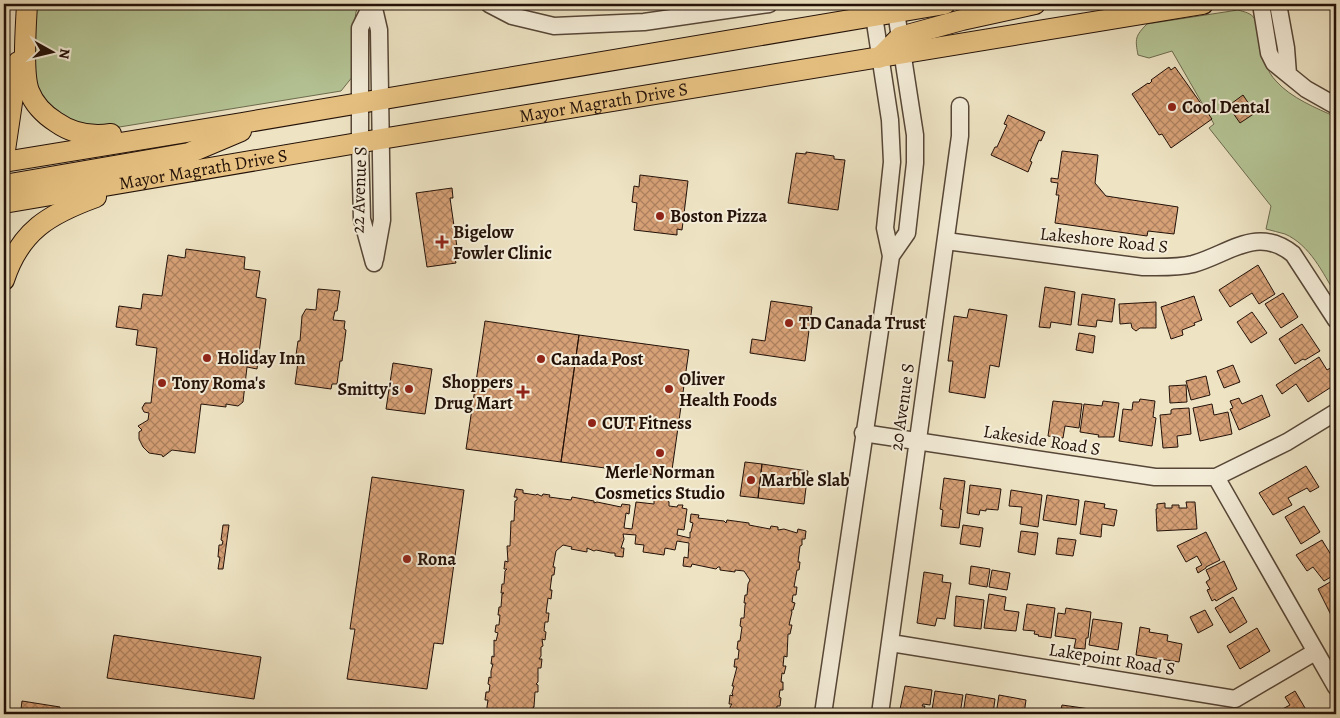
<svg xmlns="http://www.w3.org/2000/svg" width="1340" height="718" viewBox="0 0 1340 718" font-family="Alegreya,serif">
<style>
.park{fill:#b5c596;stroke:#6c6b4f}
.building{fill:url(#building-cross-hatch);stroke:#231108}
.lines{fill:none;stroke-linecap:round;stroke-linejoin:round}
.minor-casing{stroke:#564637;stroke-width:19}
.major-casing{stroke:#231108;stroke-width:22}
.minor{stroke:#f4edd9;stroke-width:16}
.major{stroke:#e7c282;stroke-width:20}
.poi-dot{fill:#8f2418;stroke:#f4edd9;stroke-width:2}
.labels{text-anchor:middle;stroke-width:4;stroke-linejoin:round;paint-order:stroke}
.street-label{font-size:18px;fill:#231108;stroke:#f4edd9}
.poi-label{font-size:18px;font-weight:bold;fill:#231108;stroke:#f4edd9;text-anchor:start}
</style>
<defs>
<pattern id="building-cross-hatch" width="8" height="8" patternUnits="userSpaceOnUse" patternTransform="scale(1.25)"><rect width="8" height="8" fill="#d7a177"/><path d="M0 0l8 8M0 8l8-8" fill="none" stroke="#ae8260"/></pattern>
</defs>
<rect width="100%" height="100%" fill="#eee4c4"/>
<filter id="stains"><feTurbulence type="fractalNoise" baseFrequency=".004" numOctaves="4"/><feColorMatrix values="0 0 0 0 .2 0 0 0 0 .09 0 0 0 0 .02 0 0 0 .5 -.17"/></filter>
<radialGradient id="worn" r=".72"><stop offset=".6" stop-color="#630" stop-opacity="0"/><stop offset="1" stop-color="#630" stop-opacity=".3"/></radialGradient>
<!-- park -->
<path class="park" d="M37,4H359L356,12L353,33V76L341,91L101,130L82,129L40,99L29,64Z
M1238,10C1245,12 1251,13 1255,19C1266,36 1257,61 1276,81C1291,98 1316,108 1336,117V295C1323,273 1310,245 1285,234C1279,232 1272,231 1266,229L1271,206L1209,128L1214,124L1172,51L1149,58L1138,55C1135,39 1135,36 1147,24Z"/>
<!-- building -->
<path class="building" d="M1169,67L1171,70L1175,67L1212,119L1171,148L1162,134L1159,135L1132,94L1148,83L1149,84L1152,81L1151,80Z
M1243,95L1255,113L1240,123L1228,106Z
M1008,115L1045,132L1041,141L1039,140L1030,161L1032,162L1028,172L991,155L995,147H997L1007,125L1004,124Z
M1062,151L1098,155L1095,183L1106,196L1178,207L1174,234L1148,231L1147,236L1055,223L1059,195H1056L1058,183L1051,182V178L1058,179Z
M806,152L834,156V159L845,160L838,210L788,203L796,153L806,154Z
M640,175L688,181L682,230L677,229V235L634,230L637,203L632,202L634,186L639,187Z
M452,188L453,198H450L458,254L454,255L456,263L427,267L416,193Z
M186,249L245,257L244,269L260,271L256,297L266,299L257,369L247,367L243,402L238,406L226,404V407L201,404L195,453L172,450L163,457L162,455L149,453L143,447L139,439V432L142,430L138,426L148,420L149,413L144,412L142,408L145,403H151L157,348L136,345L138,330L116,327L119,306L141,309L143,294L162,296L168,255L185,258Z
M1258,265L1275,294L1259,304L1252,293L1230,307L1219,290Z
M1045,287L1075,292L1071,325L1051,322L1050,328L1039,327Z
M318,289L340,291L337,311H335L333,320L345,321L344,329L346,330L342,361H340L337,384H332L331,389L295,384L298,362H295L298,341H300L302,316L306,309L316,310Z
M1283,293L1298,317L1281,328L1265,304Z
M1082,294L1115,299L1112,322L1097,320L1096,327L1078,325Z
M1194,296L1202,320L1194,323L1195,325L1182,330L1183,335L1171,339L1161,307Z
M771,301L812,307L805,361L750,353L752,339L765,341Z
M1156,302V328H1140L1136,331L1132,328L1131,323L1120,324L1119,304Z
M969,309L1007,315L999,367L990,365L985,398L949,392L953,361H948L954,316L967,318Z
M1252,312L1267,333L1251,343L1237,322Z
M485,321L579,335L561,462L466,449Z
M1302,324L1320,351L1305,360L1303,359L1295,364L1279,339Z
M1079,333L1095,336L1093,353L1076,350Z
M579,335L689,350L671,477L561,462Z
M1319,357L1327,370L1332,367L1336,374V384L1308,402L1296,384L1282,394L1276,385Z
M393,363L432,369L425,414L386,409Z
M1233,365L1240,382L1224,388L1217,371Z
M1206,376L1210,395L1191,400L1186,381Z
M1186,385L1187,402L1170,403L1169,386Z
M1262,395L1270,416L1239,430L1230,409L1233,408L1230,401L1239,398L1242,404Z
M1140,399L1155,401L1153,417L1156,418L1152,446L1119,441L1123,409L1132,410L1133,402H1139Z
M1053,401L1082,404L1079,428L1065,426L1063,438L1048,436Z
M1103,401L1119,403L1114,437H1098L1099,435L1080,432L1084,404L1102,406Z
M1212,404L1214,415L1228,412L1232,434L1200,441L1193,408Z
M1189,408L1191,434L1177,436L1178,447L1163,448L1160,415L1171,414V410L1173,409Z
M745,462L762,464L758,498L740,496Z
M762,464L808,471L804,504L758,498Z
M1306,466L1319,487L1310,492L1307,488L1288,498L1292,505L1273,515L1259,493Z
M372,477L464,490L443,644L434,643L427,689L347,679L355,629H350Z
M944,478L965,481L959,528L941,526L943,510L940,509Z
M970,485L1001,489L998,510L986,509V511L980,510L979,515L967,513Z
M516,489L523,490V493L536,495L537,494L541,496H542L543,494L550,495L549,497L571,500L572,497L594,501V503L597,502L621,507L622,504L630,505L629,514L626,513L624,528L632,529L636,502L654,504V500L657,497L667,499L669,502V506L677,507L678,505H683L682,508L687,509L684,530L678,529L677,535L690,538V532H691L693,523L690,522L691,514L699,515L698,518L724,521L726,523L727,520L749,523V525L770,529L771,526L778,527V530L784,529L797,533L798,529L806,531L805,539H802V545L800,546L798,562H800L799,570H797L794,587H797L796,595H793L792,602L795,603L793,610H791L792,612L789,625H792L790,634H788L787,657L784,656L783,666H786L784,674L782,673L781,682H783V690H780L779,697L781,698L780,706H777V714H728L731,713L730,707L732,704H729L730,695L733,696L732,693L734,686H732L737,667H734L735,659H738L739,650L737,649L738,641H740L742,627L740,626L741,618H744L745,605L746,603H744L745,595H747L748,584L750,580L744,571L735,570V572L720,570V567H718L716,569L692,564L691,567L683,566L684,557L688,558L689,543L677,541L675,550L665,548L664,555L643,552L644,545L635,544L636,535L623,534L624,539L621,548H624L623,557L615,556V553H611L596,550L594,551L587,548V552L571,549L572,547L563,545L556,551L553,567H555L554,575H552L550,590H552L551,599L548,598L546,613H549L548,622H545L544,631L546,632L545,640L542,639L543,646L541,647V656L539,659H542L541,668H538V682L536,684L538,685V692H535L534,707H533L538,714H486L488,700H485L486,692H489L490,685L488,684L489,677L491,678V671L493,664H491L492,656L494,657V640L496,641L498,633L495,632L496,625H499L500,615H498L499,607H501L502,594L504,593H501L502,584H504L505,571L507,569H504L505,561L508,562L507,546H510L511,521H514L515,501L517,500V497H514Z
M1011,490L1042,495L1038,527L1020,524L1022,507L1009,506Z
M1047,495L1079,500L1076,525L1043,520Z
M1085,501L1105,504L1104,508L1117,510L1114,526L1102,524L1101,537L1080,534Z
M1186,502H1195L1197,529L1157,531L1156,509H1157V504L1165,503V508H1172V505H1179V508H1187Z
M1304,506L1320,532L1301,544L1285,517Z
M223,525H229L223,569H218L220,557H218L219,545H222L223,541L221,540Z
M963,525L983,528L980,547L960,544Z
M1021,531L1038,533L1035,555L1018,552Z
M1206,532L1220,560L1206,567V568L1198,573L1196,568L1202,565L1197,556L1186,562L1177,546Z
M1058,538L1076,540L1073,556L1056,554Z
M1322,540L1336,563L1334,565L1336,574L1324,581L1313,567L1307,571L1296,555Z
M1224,561L1237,589L1216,601L1215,599L1212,601L1207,590L1210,589L1206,582L1210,579L1206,570Z
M971,566L990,569L987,587L969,584Z
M992,570L1010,573L1007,590L989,587Z
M924,572L943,575L942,582L951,583L945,619L937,618L935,626L917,623Z
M1332,581L1336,588V617L1333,619L1318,589Z
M989,594L1006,597L1004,610L1019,612L1016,631L984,628Z
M956,596L984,600L981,629L954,626Z
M1233,597L1247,622L1230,633L1215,608Z
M1027,604L1055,608L1051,638L1038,636L1039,635L1034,634L1035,631L1023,630Z
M1066,608L1091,612L1088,638H1086L1085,649L1074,648L1076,639L1055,636L1058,613L1065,614Z
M1205,610L1213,625L1198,633L1190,617Z
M1093,619L1122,623L1118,650L1089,645Z
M1140,627L1150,629L1149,632L1168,635L1167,641L1182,644L1179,662L1136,655Z
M1257,628L1270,651L1240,669L1227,646Z
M114,635L261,657L254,699L107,678Z
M905,686L932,690L930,705L923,704L922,706H925L924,709H922L921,714H899Z
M935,691L963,695L960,714L932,710Z
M1295,691L1308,713L1305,714H1273L1290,705L1285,697Z
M966,694L995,699L993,714H963Z
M999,695L1026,700L1024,714H996Z
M22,701L60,707L59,714L21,709Z
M1062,705L1090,709L1089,714H1060Z
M1093,710L1122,714H1093Z"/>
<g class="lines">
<defs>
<path id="minor" d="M372,4L360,28V143L362,219L374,263
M373,4L379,30L382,220L375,259
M489,4L512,16L554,26L644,22L769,4
M1261,4L1269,53L1274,63L1306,89L1336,106
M1278,4L1286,48L1288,74
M946,241L1143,267C1159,267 1177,268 1193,264C1229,254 1257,225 1293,254L1336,320
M891,256L907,233L915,163V135L896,12
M863,433L1155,477H1216L1287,442L1336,412
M1216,477L1336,687
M891,643L1235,699L1315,652
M823,714L891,256L885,228L892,162L890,120L874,16
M880,714L960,136V106"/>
<g id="major">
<path d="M27,4C26,25 22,73 29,91C34,104 45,115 56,122C73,134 91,137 111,134"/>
<path d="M879,58L900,37L962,20L1035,4"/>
<path d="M4,157L18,62"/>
<path d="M4,162L242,123L945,4"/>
<path d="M4,185L189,153L241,131"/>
<path id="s1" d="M4,203L381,139L1203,4"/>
<path d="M4,280C20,231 49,214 96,197"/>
</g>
</defs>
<!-- minor casing -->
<use href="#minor" class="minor-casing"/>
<!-- major casing -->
<use href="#major" class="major-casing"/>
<!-- minor -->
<use href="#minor" class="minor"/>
<!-- major -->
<use href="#major" class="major"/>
</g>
<!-- markers -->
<g class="poi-dot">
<circle cx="1172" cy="107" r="5"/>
<circle cx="660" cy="216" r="5"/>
<path d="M439.5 234.5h5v5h5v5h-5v5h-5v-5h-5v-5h5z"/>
<circle cx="789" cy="323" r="5"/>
<circle cx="207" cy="358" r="5"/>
<circle cx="541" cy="359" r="5"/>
<circle cx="162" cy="383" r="5"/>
<circle cx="409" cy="389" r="5"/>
<circle cx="669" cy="389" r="5"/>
<path d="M520.5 384.5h5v5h5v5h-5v5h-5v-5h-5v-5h5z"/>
<circle cx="592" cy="423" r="5"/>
<circle cx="660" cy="453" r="5"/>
<circle cx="751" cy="480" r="5"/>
<circle cx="407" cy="559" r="5"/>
</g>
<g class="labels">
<!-- street labels -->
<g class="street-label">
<text dy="6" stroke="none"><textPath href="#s1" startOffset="608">Mayor Magrath Drive S</textPath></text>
<text dy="6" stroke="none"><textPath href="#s1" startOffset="202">Mayor Magrath Drive S</textPath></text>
<text transform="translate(359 190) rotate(-88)" y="6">22 Avenue S</text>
<text transform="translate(1104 240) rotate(6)" y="6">Lakeshore Road S</text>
<text transform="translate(902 407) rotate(-82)" y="6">20 Avenue S</text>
<text transform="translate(1042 440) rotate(9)" y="6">Lakeside Road S</text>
<text transform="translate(1112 659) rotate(9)" y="6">Lakepoint Road S</text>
</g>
<!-- poi labels -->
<g class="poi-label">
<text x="1182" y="113">Cool Dental</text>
<text x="670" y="222">Boston Pizza</text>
<text x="453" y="238">Bigelow<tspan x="453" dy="21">Fowler Clinic</tspan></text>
<text x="799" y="329">TD Canada Trust</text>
<text x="217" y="364">Holiday Inn</text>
<text x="551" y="365">Canada Post</text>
<text x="679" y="385">Oliver<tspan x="679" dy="21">Health Foods</tspan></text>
<text x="513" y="388" text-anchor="end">Shoppers<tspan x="513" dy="21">Drug Mart</tspan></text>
<text x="172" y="389">Tony Roma's</text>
<text x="399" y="395" text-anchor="end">Smitty's</text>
<text x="602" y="429">CUT Fitness</text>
<text x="660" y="478" text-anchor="middle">Merle Norman<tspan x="660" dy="21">Cosmetics Studio</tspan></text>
<text x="761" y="486">Marble Slab</text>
<text x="417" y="565">Rona</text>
</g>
</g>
<!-- margin -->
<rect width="1340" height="718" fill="none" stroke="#eee4c4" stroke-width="20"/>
<rect x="5" y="5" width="1330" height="708" fill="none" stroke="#231108" stroke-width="2.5"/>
<rect x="10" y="10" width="1320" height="698" fill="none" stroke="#231108"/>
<!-- north arrow -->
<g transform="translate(52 52) rotate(98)" stroke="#f4edd9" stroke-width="4" paint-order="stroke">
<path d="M0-4L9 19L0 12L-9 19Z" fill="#231108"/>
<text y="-8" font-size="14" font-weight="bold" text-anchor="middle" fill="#231108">N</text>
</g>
<rect width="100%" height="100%" filter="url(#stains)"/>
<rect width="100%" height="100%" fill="url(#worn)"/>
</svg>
